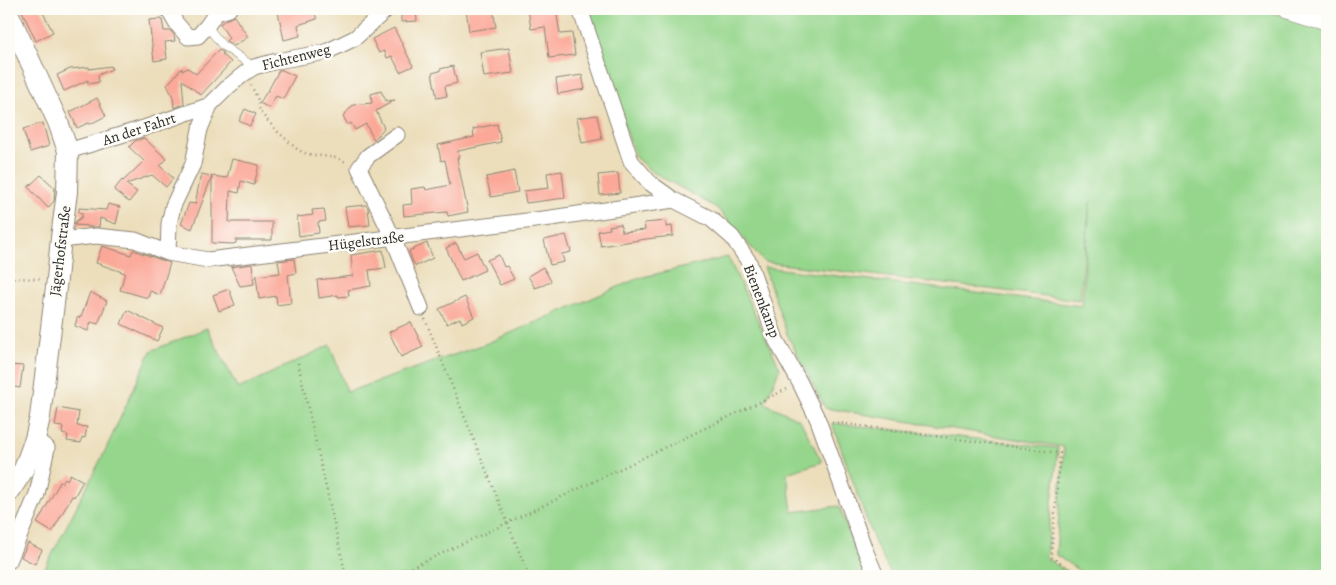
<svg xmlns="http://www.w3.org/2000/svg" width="1336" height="585" viewBox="0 0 1336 585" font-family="Alegreya,serif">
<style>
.green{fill:#95d68c;stroke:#60805c}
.building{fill:#fba898}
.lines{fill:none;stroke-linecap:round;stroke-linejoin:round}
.service-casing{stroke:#8c8473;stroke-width:9}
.minor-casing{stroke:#8c8473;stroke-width:17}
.tertiary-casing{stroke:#8c8473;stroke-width:19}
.secondary-casing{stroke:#8c8473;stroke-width:22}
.path{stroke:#8c8473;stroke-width:2.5;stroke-dasharray:1 4;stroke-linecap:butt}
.service{stroke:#fff;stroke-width:8}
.minor{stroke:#fff;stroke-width:15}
.tertiary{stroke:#fff;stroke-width:18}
.secondary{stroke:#fff;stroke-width:20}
.labels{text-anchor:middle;stroke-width:5;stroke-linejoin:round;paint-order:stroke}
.street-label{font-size:15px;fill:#2b2b2b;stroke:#fdfcf7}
</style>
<rect width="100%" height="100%" fill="#fdfcf7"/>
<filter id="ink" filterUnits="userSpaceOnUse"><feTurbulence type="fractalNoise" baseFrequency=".02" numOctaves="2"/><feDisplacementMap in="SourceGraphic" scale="10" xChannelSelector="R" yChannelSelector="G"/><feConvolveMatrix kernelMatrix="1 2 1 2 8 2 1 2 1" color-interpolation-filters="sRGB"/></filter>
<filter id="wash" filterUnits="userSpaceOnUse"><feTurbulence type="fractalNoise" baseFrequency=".0096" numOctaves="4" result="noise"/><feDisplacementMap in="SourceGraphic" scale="20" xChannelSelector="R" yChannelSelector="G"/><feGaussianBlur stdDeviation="1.12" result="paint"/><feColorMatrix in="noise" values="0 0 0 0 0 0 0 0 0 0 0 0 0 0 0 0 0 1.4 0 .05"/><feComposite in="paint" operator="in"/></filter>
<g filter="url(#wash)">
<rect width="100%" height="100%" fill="#ecdebb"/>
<!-- green -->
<path class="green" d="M583,9H1243L1277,14L1327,28V576H1087L1056,555L1064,447L825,408L787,334L764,267L1082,306L1090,202L1080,300L764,262L717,208L651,171L636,158Z
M728,257L780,368L765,403L800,420L822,462L787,473L792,512L839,506L851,540L867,576H41L105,451L151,351L207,328L238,389L330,345L347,392L485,344L639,278Z
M832,423L1058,448L1046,558L1074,576H892L875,543Z"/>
<g id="blocks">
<!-- building -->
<path class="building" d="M21,9H41L53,32L36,41Z
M291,9H313L317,19L298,25L300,36L284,40L278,12Z
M466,9H493L496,27L469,31Z
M528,9H556L560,34L572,33L575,55L549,58L545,27L531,29Z
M416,10L417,21L401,22V12Z
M234,16L248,37L234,46L226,41L229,38L220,24L225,20Z
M162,19L164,31H171L174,35L175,41L165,42L167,59L154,61L149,20Z
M394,28L413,66L400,72L392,56L387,58L384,51L379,53L372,39Z
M509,48L513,73L484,77L480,52Z
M219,50L224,53L222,54L231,62L201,95L182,80L184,104L174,108L173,97L167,85L182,68V71L188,68L196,74Z
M111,66L112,69L98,75L99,82L88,84V80L64,91L57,75L70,69L89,67V69Z
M453,66L457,83L445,86L447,96L437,98L432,73L440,71V69Z
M279,70H282L295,76L283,99L276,96L269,108L260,103L267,91H268Z
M582,75L585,89L558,94L556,79Z
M381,91L386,101L395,100L376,111L384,128L374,140L366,124L355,130L351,123L348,125L343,116L353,105L372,103L371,94Z
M97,98L106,116L90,124L88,123L77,128L70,112Z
M245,109L256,114L250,126L239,121Z
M597,115L602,139L582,143L577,118Z
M43,123L49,146L30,152L23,129Z
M497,124L501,142L458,151L459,158H457L468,212L448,216L447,212L404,216L403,205L412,204L411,189L425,187L426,190L450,185L445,160L441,161L438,145L474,137L473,129Z
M144,138L167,159L160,166L173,178L166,187L152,175L126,184L137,192L129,202L114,190L122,180L123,181L144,161L129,147L135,141Z
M232,159L259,165L254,185L241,181L239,193L230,191L229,222H272V240H236V243L233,244L212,243V176L227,178Z
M514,171L518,192L491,197L486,177Z
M562,171L565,198L526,203L524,191L549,188L547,173Z
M618,173L620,193L600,195L598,175Z
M201,174L212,176L192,229L181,224L189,203L195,204Z
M41,175L55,188L54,201L48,208L28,187Z
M108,204L120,207L116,224L100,218L99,227H88V226L75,225V222L82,217V213L79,212V208L106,210Z
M366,205L368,208L370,225L348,227L345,207Z
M324,209L326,221L318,222L319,233L299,236L297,217L313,215L312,210Z
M666,221V227L672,226L673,236L646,239L601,246L598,231L610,229L609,226L621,224L622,232L645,230L644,223Z
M566,235L571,252L562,254L564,262L550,265L544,240Z
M427,243L433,258L416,266L413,262L409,251Z
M456,243L464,258L477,252L485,270L461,281L446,248Z
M102,246L131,255L133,250L170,263L160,295L150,291L148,298L120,290L125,273L96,263Z
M383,250L386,268L369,270L371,286L348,290L349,296L338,297V295L319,298L317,280L353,276L351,255Z
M499,255L504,267L507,266L514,279L500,285L487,260Z
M294,259L296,273L288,275L291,303L277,305L276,296L259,299L256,276L280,273L278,261Z
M252,264L254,284L240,286L231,267Z
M543,267L551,281L544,285L535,288L528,276Z
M229,289L235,305L219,311L213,295Z
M90,292L107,301L98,324L91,322L88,331L75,326L77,318L81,317Z
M465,297L474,317L462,323L460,318L447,324L439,309Z
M127,310L163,328L157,341L121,324Z
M411,322L423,347L401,357L389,332Z
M9,365L23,366L20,388L9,386Z
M58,408L79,412L77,426L87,427L85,438L82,437L81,443L67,441L68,435L62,434L63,427L55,426Z
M70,474L83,481L74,497L72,496L52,532L37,523L60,482L62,483L65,478L67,480Z
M28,543L42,550L35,564L21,557Z"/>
</g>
</g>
<g filter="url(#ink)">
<use href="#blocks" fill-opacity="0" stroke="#8c8473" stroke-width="1"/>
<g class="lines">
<defs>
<path id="service" d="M207,26L222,45L254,67"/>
<path id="minor" d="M168,9L176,23L188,37L198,36L207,26L216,13L229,9
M580,9L631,161L650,183L674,200L711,219L732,237L749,262L776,340L800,383L818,420L865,550L876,576
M397,135L368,156L359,168L393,238L421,308
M68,151L144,128L210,105
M61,238L70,239L96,236L135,240L168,253L208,260L551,218L674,200
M168,253L169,224L173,206L193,164L200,129L210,105L229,86L245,73L254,67L277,61L326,52L355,38L387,9
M9,561L37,494L47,448L35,439"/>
<path id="tertiary" d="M1289,9L1327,21"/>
<path id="secondary" d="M9,15L58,122L68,151L67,192L61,238L57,279L40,417L35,439L24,469L9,492"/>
</defs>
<!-- service casing -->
<use href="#service" class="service-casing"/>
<!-- minor casing -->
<use href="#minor" class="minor-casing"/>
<!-- tertiary casing -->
<use href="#tertiary" class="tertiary-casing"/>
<!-- secondary casing -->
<use href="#secondary" class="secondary-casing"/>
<!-- path -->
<path class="path" d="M251,85L258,100L260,112L277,131L298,150L307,154L337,158L348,163
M9,280L13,278L42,279
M425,319L529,576
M298,363L346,576
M832,422L1060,453L1051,557L1080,576
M393,576L507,523L789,388"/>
<!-- service -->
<use href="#service" class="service"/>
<!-- minor -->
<use href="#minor" class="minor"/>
<!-- tertiary -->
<use href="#tertiary" class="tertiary"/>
<!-- secondary -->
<use href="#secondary" class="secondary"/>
</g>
</g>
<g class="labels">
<!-- street labels -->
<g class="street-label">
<text transform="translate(296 57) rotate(-14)" y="5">Fichtenweg</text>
<text transform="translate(139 129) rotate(-18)" y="5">An der Fahrt</text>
<text transform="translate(366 241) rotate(-7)" y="5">Hügelstraße</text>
<text transform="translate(60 251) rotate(-83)" y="5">Jägerhofstraße</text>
<text transform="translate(762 301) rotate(69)" y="5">Bienenkamp</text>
</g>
</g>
<!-- margin -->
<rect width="1336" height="585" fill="none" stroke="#fdfcf7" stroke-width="30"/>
</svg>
